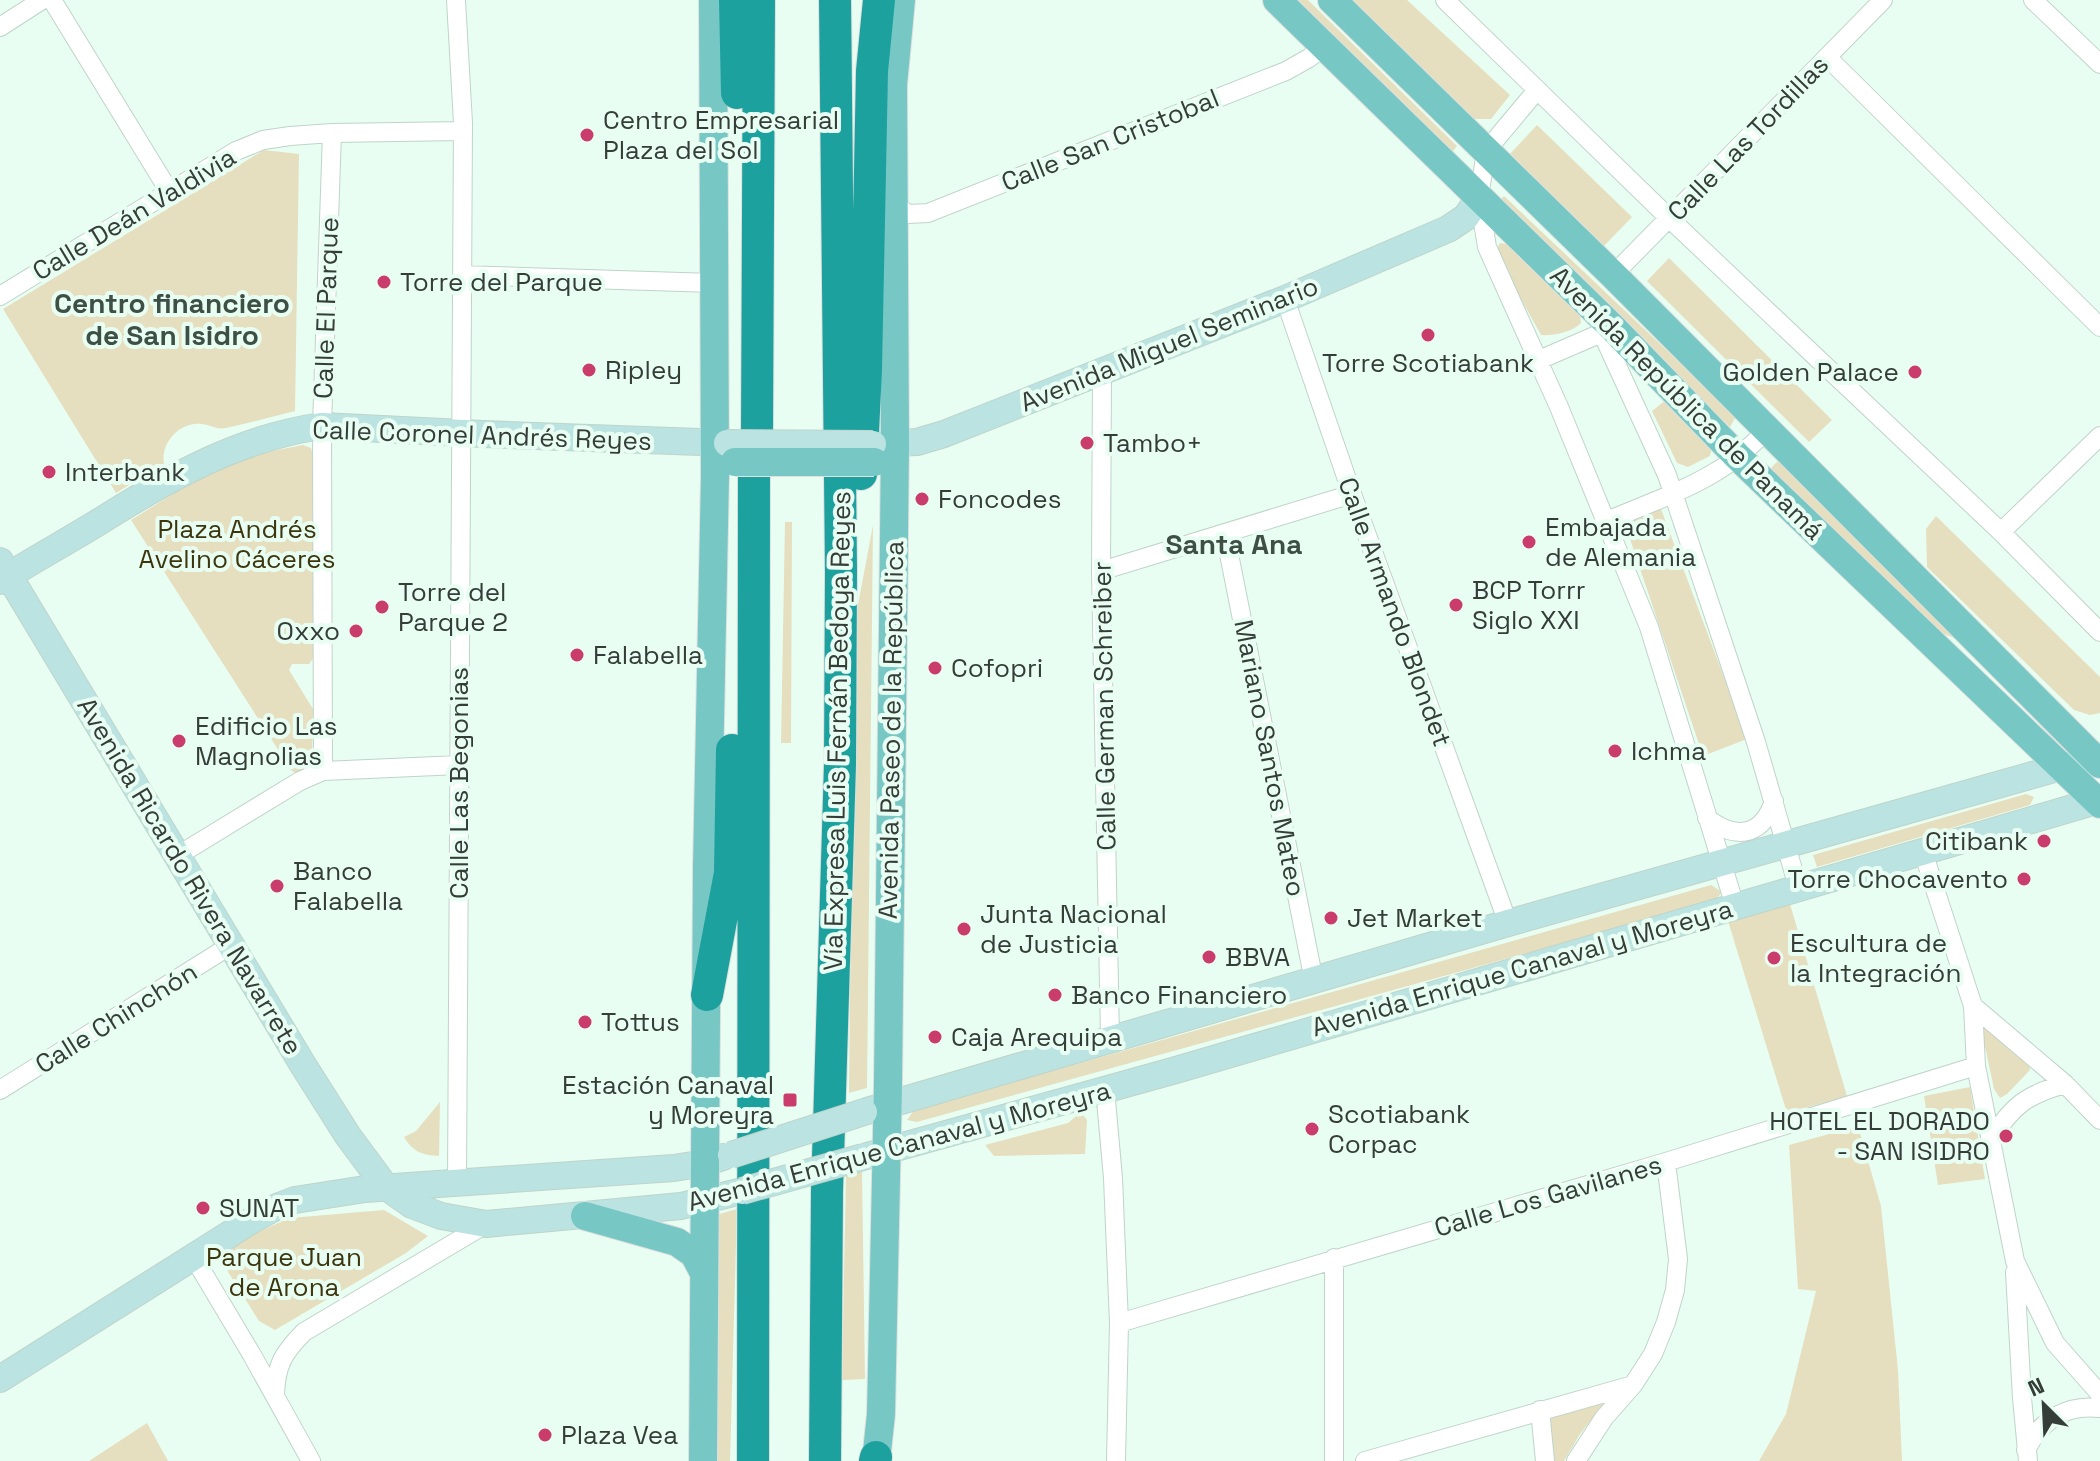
<svg xmlns="http://www.w3.org/2000/svg" width="2100" height="1461" viewBox="0 0 2100 1461" font-family="'Space Grotesk',sans-serif">
<style>
.green{fill:#e5dfbf}
.lines{fill:none;stroke-linecap:round;stroke-linejoin:round}
.street-casing{stroke:#bfd4c9;stroke-width:20}
.secondary-casing{stroke:#bfd4c9;stroke-width:28}
.primary-casing{stroke:#dfe0df;stroke-width:30}
.highway-casing{stroke:#dfe0df;stroke-width:34}
.street{stroke:#fff;stroke-width:18}
.secondary{stroke:#bbe3e2;stroke-width:26}
.primary{stroke:#77c7c5;stroke-width:28}
.highway{stroke:#1ca19f;stroke-width:32}
.secondary-bridge-casing{stroke:#bfd4c9;stroke-width:28;stroke-linecap:butt}
.primary-bridge-casing{stroke:#dfe0df;stroke-width:30;stroke-linecap:butt}
.secondary-bridge{stroke:#bbe3e2;stroke-width:26}
.primary-bridge{stroke:#77c7c5;stroke-width:28}
.poi-dot{fill:#c93c6b;stroke:#e9fef2;stroke-width:3}
.labels{text-anchor:middle;stroke-width:8;stroke-linejoin:round;paint-order:stroke}
.poi-label{font-size:26px;fill:#353d39;stroke:#e9fef2;text-anchor:start}
.street-label{font-size:26px;fill:#353d39;stroke:#e9fef2}
.park-label{font-size:26px;fill:#3d350e;stroke:#e9fef2}
.neighbourhood-label{font-size:28px;font-weight:bold;fill:#3e4f46;stroke:#e9fef2}
</style>
<rect width="100%" height="100%" fill="#e9fef2"/>
<!-- green -->
<path class="green" d="M1297,0H1308L1457,146L1450,155Z
M1344,0H1407L1510,95L1491,119H1464Z
M1537,125L1632,217L1602,248L1508,156Z
M264,150L299,154L295,411C272,417 249,423 226,428C217,430 211,425 202,424C180,421 160,443 164,464L116,493L3,309Z
M1504,196L1736,416L1730,427L1498,202Z
M1500,243L1507,244L1580,315L1581,323C1573,332 1553,336 1541,335L1495,252Z
M1669,258L1832,420L1809,442L1647,281Z
M1667,399L1712,448L1710,456L1688,467L1677,463L1652,411Z
M303,445L311,448L314,460V657L309,664H292L289,670L313,709L312,757C309,765 304,771 295,773L291,770L131,520L202,476L251,455Z
M1778,461L1962,641L1926,627L1768,471Z
M1661,509L1747,739L1703,756L1625,524Z
M1936,516L2100,677V713L2090,715L2074,710L1927,567L1926,529Z
M785,522H792L791,743H781Z
M873,525L867,1088L849,1093L854,626Z
M2026,794L2034,797L2030,805L1817,867L1813,855Z
M1711,885L1722,892L1715,901L917,1122L907,1120L914,1110Z
M1790,904L1847,1096L1787,1113L1728,921Z
M1985,1024L2029,1064L2030,1070L2007,1094L2000,1098L1994,1089L1982,1032Z
M1970,1087L1985,1179L1938,1185L1924,1096Z
M440,1102L439,1156C422,1155 413,1152 404,1137L416,1131Z
M1081,1112L1087,1120L1085,1154L994,1156L985,1145L1068,1123Z
M1858,1126L1881,1206L1898,1370L1902,1461H1759L1786,1414L1816,1291L1798,1289L1789,1145Z
M862,1171L865,1379L842,1380L846,1176Z
M737,1209L730,1461H712L716,1215Z
M384,1210L428,1236L406,1253L275,1330L259,1321L228,1272L225,1263L231,1247L246,1237L290,1218Z
M1609,1397L1580,1434L1564,1461H1553L1545,1415Z
M147,1423L168,1461H89Z"/>
<g class="lines">
<defs>
<path id="street" d="M52,0L169,191
M456,0L463,123L457,1182
M1445,0L1670,219L2001,532L2100,632
M2033,0L2100,64
M0,27L42,0
M1827,57L2100,327
M1537,90L1486,151L1479,198L1487,247L1559,407L1649,627L1735,906
M892,203L908,214L928,213L1286,71L1309,58L1325,46
M462,275L713,283
M1613,275L1883,0
M0,296L236,151L263,140L290,136L332,133L463,131
M1285,299L1352,494L1508,923
M1602,333L1667,475L1756,742L1798,887
M1539,360L1613,328
M1102,372L1101,571L1110,1039
M1607,521C1644,505 1683,492 1717,471C1736,460 1751,446 1766,431
M2001,532L2100,436
M1225,534L1314,981
M1101,571L1352,494
M323,771L322,426L332,133
M1707,818C1735,840 1762,837 1774,801
M1923,852L1973,1006L1976,1066L2015,1261L2055,1343L2100,1394
M177,856L300,781L323,771L459,765
M1973,1006L2065,1084L2100,1120
M1105,1089L1113,1178L1119,1323L1116,1461
M0,1090L231,945
M1992,1139C2011,1106 2028,1094 2065,1084
M193,1256L252,1355L311,1461
M2015,1272L2022,1398L2028,1461
M1119,1323L1666,1162L1976,1066
M275,1395C276,1365 283,1353 304,1332L486,1224
M1540,1410L1545,1461
M2026,1450C2041,1420 2066,1404 2100,1408
M1334,1461V1258
M1365,1461L1633,1385
M1576,1461L1604,1418L1633,1385L1653,1354L1666,1322L1675,1290L1678,1259L1666,1162"/>
<path id="secondary" d="M877,444L917,442L944,434L1285,299L1448,229L1466,217L1479,198
M0,561L303,1065L348,1136L385,1186L412,1205L441,1216L486,1224L681,1206L742,1191
M0,581C36,558 74,538 110,515C176,474 243,437 322,426L483,434L727,443
M867,1111L1508,923L2100,756
M867,1156L1176,1070L2100,800
M0,1379L252,1220L274,1208L295,1200L365,1189L674,1168L705,1163L723,1157"/>
<path id="primary" d="M1277,0L1613,328L1738,457L2100,804
M1332,0L1613,275L2100,764
M585,1216L677,1242L694,1254L704,1273
M703,1461L707,868L715,476L713,0
M876,1461L881,1414L888,1084L895,444L893,85L901,0"/>
<path id="highway" d="M735,0L737,93
M861,474L866,369L872,71L879,0
M707,995L730,873L732,750
M753,1461L754,460L757,434L759,0
M825,1461L827,1191L840,764L841,571L835,0
M875,1461L876,1457"/>
</defs>
<!-- street casing -->
<use href="#street" class="street-casing"/>
<!-- secondary casing -->
<use href="#secondary" class="secondary-casing"/>
<!-- primary casing -->
<use href="#primary" class="primary-casing"/>
<!-- highway casing -->
<use href="#highway" class="highway-casing"/>
<!-- street -->
<use href="#street" class="street"/>
<!-- secondary -->
<use href="#secondary" class="secondary"/>
<!-- primary -->
<use href="#primary" class="primary"/>
<!-- highway -->
<use href="#highway" class="highway"/>
<defs>
<path id="secondary-bridge" d="M727,443L873,444
M731,1155L864,1112
M742,1191L863,1157"/>
<path id="primary-bridge" d="M735,462H874"/>
</defs>
<!-- secondary-bridge casing -->
<use href="#secondary-bridge" class="secondary-bridge-casing"/>
<!-- primary-bridge casing -->
<use href="#primary-bridge" class="primary-bridge-casing"/>
<!-- secondary-bridge -->
<use href="#secondary-bridge" class="secondary-bridge"/>
<!-- primary-bridge -->
<use href="#primary-bridge" class="primary-bridge"/>
</g>
<!-- markers -->
<g class="poi-dot">
<circle cx="587" cy="135" r="8"/>
<circle cx="384" cy="282" r="8"/>
<circle cx="1428" cy="335" r="8"/>
<circle cx="589" cy="370" r="8"/>
<circle cx="1915" cy="372" r="8"/>
<circle cx="1087" cy="443" r="8"/>
<circle cx="49" cy="472" r="8"/>
<circle cx="922" cy="499" r="8"/>
<circle cx="1529" cy="542" r="8"/>
<circle cx="1456" cy="605" r="8"/>
<circle cx="382" cy="607" r="8"/>
<circle cx="356" cy="631" r="8"/>
<circle cx="577" cy="655" r="8"/>
<circle cx="935" cy="668" r="8"/>
<circle cx="179" cy="741" r="8"/>
<circle cx="1615" cy="751" r="8"/>
<circle cx="2044" cy="841" r="8"/>
<circle cx="2024" cy="879" r="8"/>
<circle cx="277" cy="886" r="8"/>
<circle cx="1331" cy="918" r="8"/>
<circle cx="964" cy="929" r="8"/>
<circle cx="1209" cy="957" r="8"/>
<circle cx="1774" cy="958" r="8"/>
<circle cx="1055" cy="995" r="8"/>
<circle cx="585" cy="1022" r="8"/>
<circle cx="935" cy="1037" r="8"/>
<rect x="782" y="1092" width="16" height="16" rx="4"/>
<circle cx="1312" cy="1129" r="8"/>
<circle cx="2006" cy="1136" r="8"/>
<circle cx="203" cy="1208" r="8"/>
<circle cx="545" cy="1435" r="8"/>
</g>
<g class="labels">
<!-- poi labels -->
<g class="poi-label">
<text x="603" y="129">Centro Empresarial<tspan x="603" dy="30">Plaza del Sol</tspan></text>
<text x="400" y="291">Torre del Parque</text>
<text x="1428" y="372" text-anchor="middle">Torre Scotiabank</text>
<text x="605" y="379">Ripley</text>
<text x="1899" y="381" text-anchor="end">Golden Palace</text>
<text x="1103" y="452">Tambo+</text>
<text x="65" y="481">Interbank</text>
<text x="938" y="508">Foncodes</text>
<text x="1545" y="536">Embajada<tspan x="1545" dy="30">de Alemania</tspan></text>
<text x="1472" y="599">BCP Torrr<tspan x="1472" dy="30">Siglo XXI</tspan></text>
<text x="398" y="601">Torre del<tspan x="398" dy="30">Parque 2</tspan></text>
<text x="340" y="640" text-anchor="end">Oxxo</text>
<text x="593" y="664">Falabella</text>
<text x="951" y="677">Cofopri</text>
<text x="195" y="735">Edificio Las<tspan x="195" dy="30">Magnolias</tspan></text>
<text x="1631" y="760">Ichma</text>
<text x="2028" y="850" text-anchor="end">Citibank</text>
<text x="293" y="880">Banco<tspan x="293" dy="30">Falabella</tspan></text>
<text x="2008" y="888" text-anchor="end">Torre Chocavento</text>
<text x="980" y="923">Junta Nacional<tspan x="980" dy="30">de Justicia</tspan></text>
<text x="1347" y="927">Jet Market</text>
<text x="1790" y="952">Escultura de<tspan x="1790" dy="30">la Integración</tspan></text>
<text x="1225" y="966">BBVA</text>
<text x="1071" y="1004">Banco Financiero</text>
<text x="601" y="1031">Tottus</text>
<text x="951" y="1046">Caja Arequipa</text>
<text x="774" y="1094" text-anchor="end">Estación Canaval<tspan x="774" dy="30">y Moreyra</tspan></text>
<text x="1328" y="1123">Scotiabank<tspan x="1328" dy="30">Corpac</tspan></text>
<text x="1990" y="1130" text-anchor="end">HOTEL EL DORADO<tspan x="1990" dy="30">- SAN ISIDRO</tspan></text>
<text x="219" y="1217">SUNAT</text>
<text x="561" y="1444">Plaza Vea</text>
</g>
<!-- street labels -->
<g class="street-label">
<text transform="translate(1748 138) rotate(-46)" y="9">Calle Las Tordillas</text>
<text transform="translate(1110 140) rotate(-22)" y="9">Calle San Cristobal</text>
<text transform="translate(134 214) rotate(-31)" y="9">Calle Deán Valdivia</text>
<text transform="translate(326 308) rotate(-88)" y="9">Calle El Parque</text>
<text transform="translate(1169 344) rotate(-22)" y="9">Avenida Miguel Seminario</text>
<text transform="translate(1687 403) rotate(45)" y="9">Avenida República de Panamá</text>
<text transform="translate(482 435) rotate(2)" y="9">Calle Coronel Andrés Reyes</text>
<text transform="translate(1395 612) rotate(70)" y="9">Calle Armando Blondet</text>
<text transform="translate(1104 706) rotate(-91)" y="9">Calle German Schreiber</text>
<text transform="translate(891 730) rotate(-89)" y="9">Avenida Paseo de la República</text>
<text transform="translate(837 731) rotate(-89)" y="9">Vía Expresa Luis Fernán Bedoya Reyes</text>
<text transform="translate(1270 758) rotate(79)" y="9">Mariano Santos Mateo</text>
<text transform="translate(459 783) rotate(-90)" y="9">Calle Las Begonias</text>
<text transform="translate(190 876) rotate(59)" y="9">Avenida Ricardo Rivera Navarrete</text>
<text transform="translate(1522 968) rotate(-16)" y="9">Avenida Enrique Canaval y Moreyra</text>
<text transform="translate(116 1018) rotate(-32)" y="9">Calle Chinchón</text>
<text transform="translate(899 1146) rotate(-15)" y="9">Avenida Enrique Canaval y Moreyra</text>
<text transform="translate(1548 1196) rotate(-16)" y="9">Calle Los Gavilanes</text>
</g>
<!-- park labels -->
<g class="park-label">
<text x="237" y="538">Plaza Andrés<tspan x="237" dy="30">Avelino Cáceres</tspan></text>
<text x="284" y="1266">Parque Juan<tspan x="284" dy="30">de Arona</tspan></text>
</g>
<!-- neighbourhood labels -->
<g class="neighbourhood-label">
<text x="172" y="313">Centro financiero<tspan x="172" dy="32">de San Isidro</tspan></text>
<text x="1234" y="554">Santa Ana</text>
</g>
</g>
<!-- north arrow -->
<g transform="translate(2044 1405) rotate(336)" stroke="#e9fef2" stroke-width="6" paint-order="stroke">
<path d="M0-6L14 30L0 20L-14 30Z" fill="#353d39"/>
<text y="-12" font-size="22" font-weight="bold" text-anchor="middle" fill="#353d39">N</text>
</g>
</svg>
